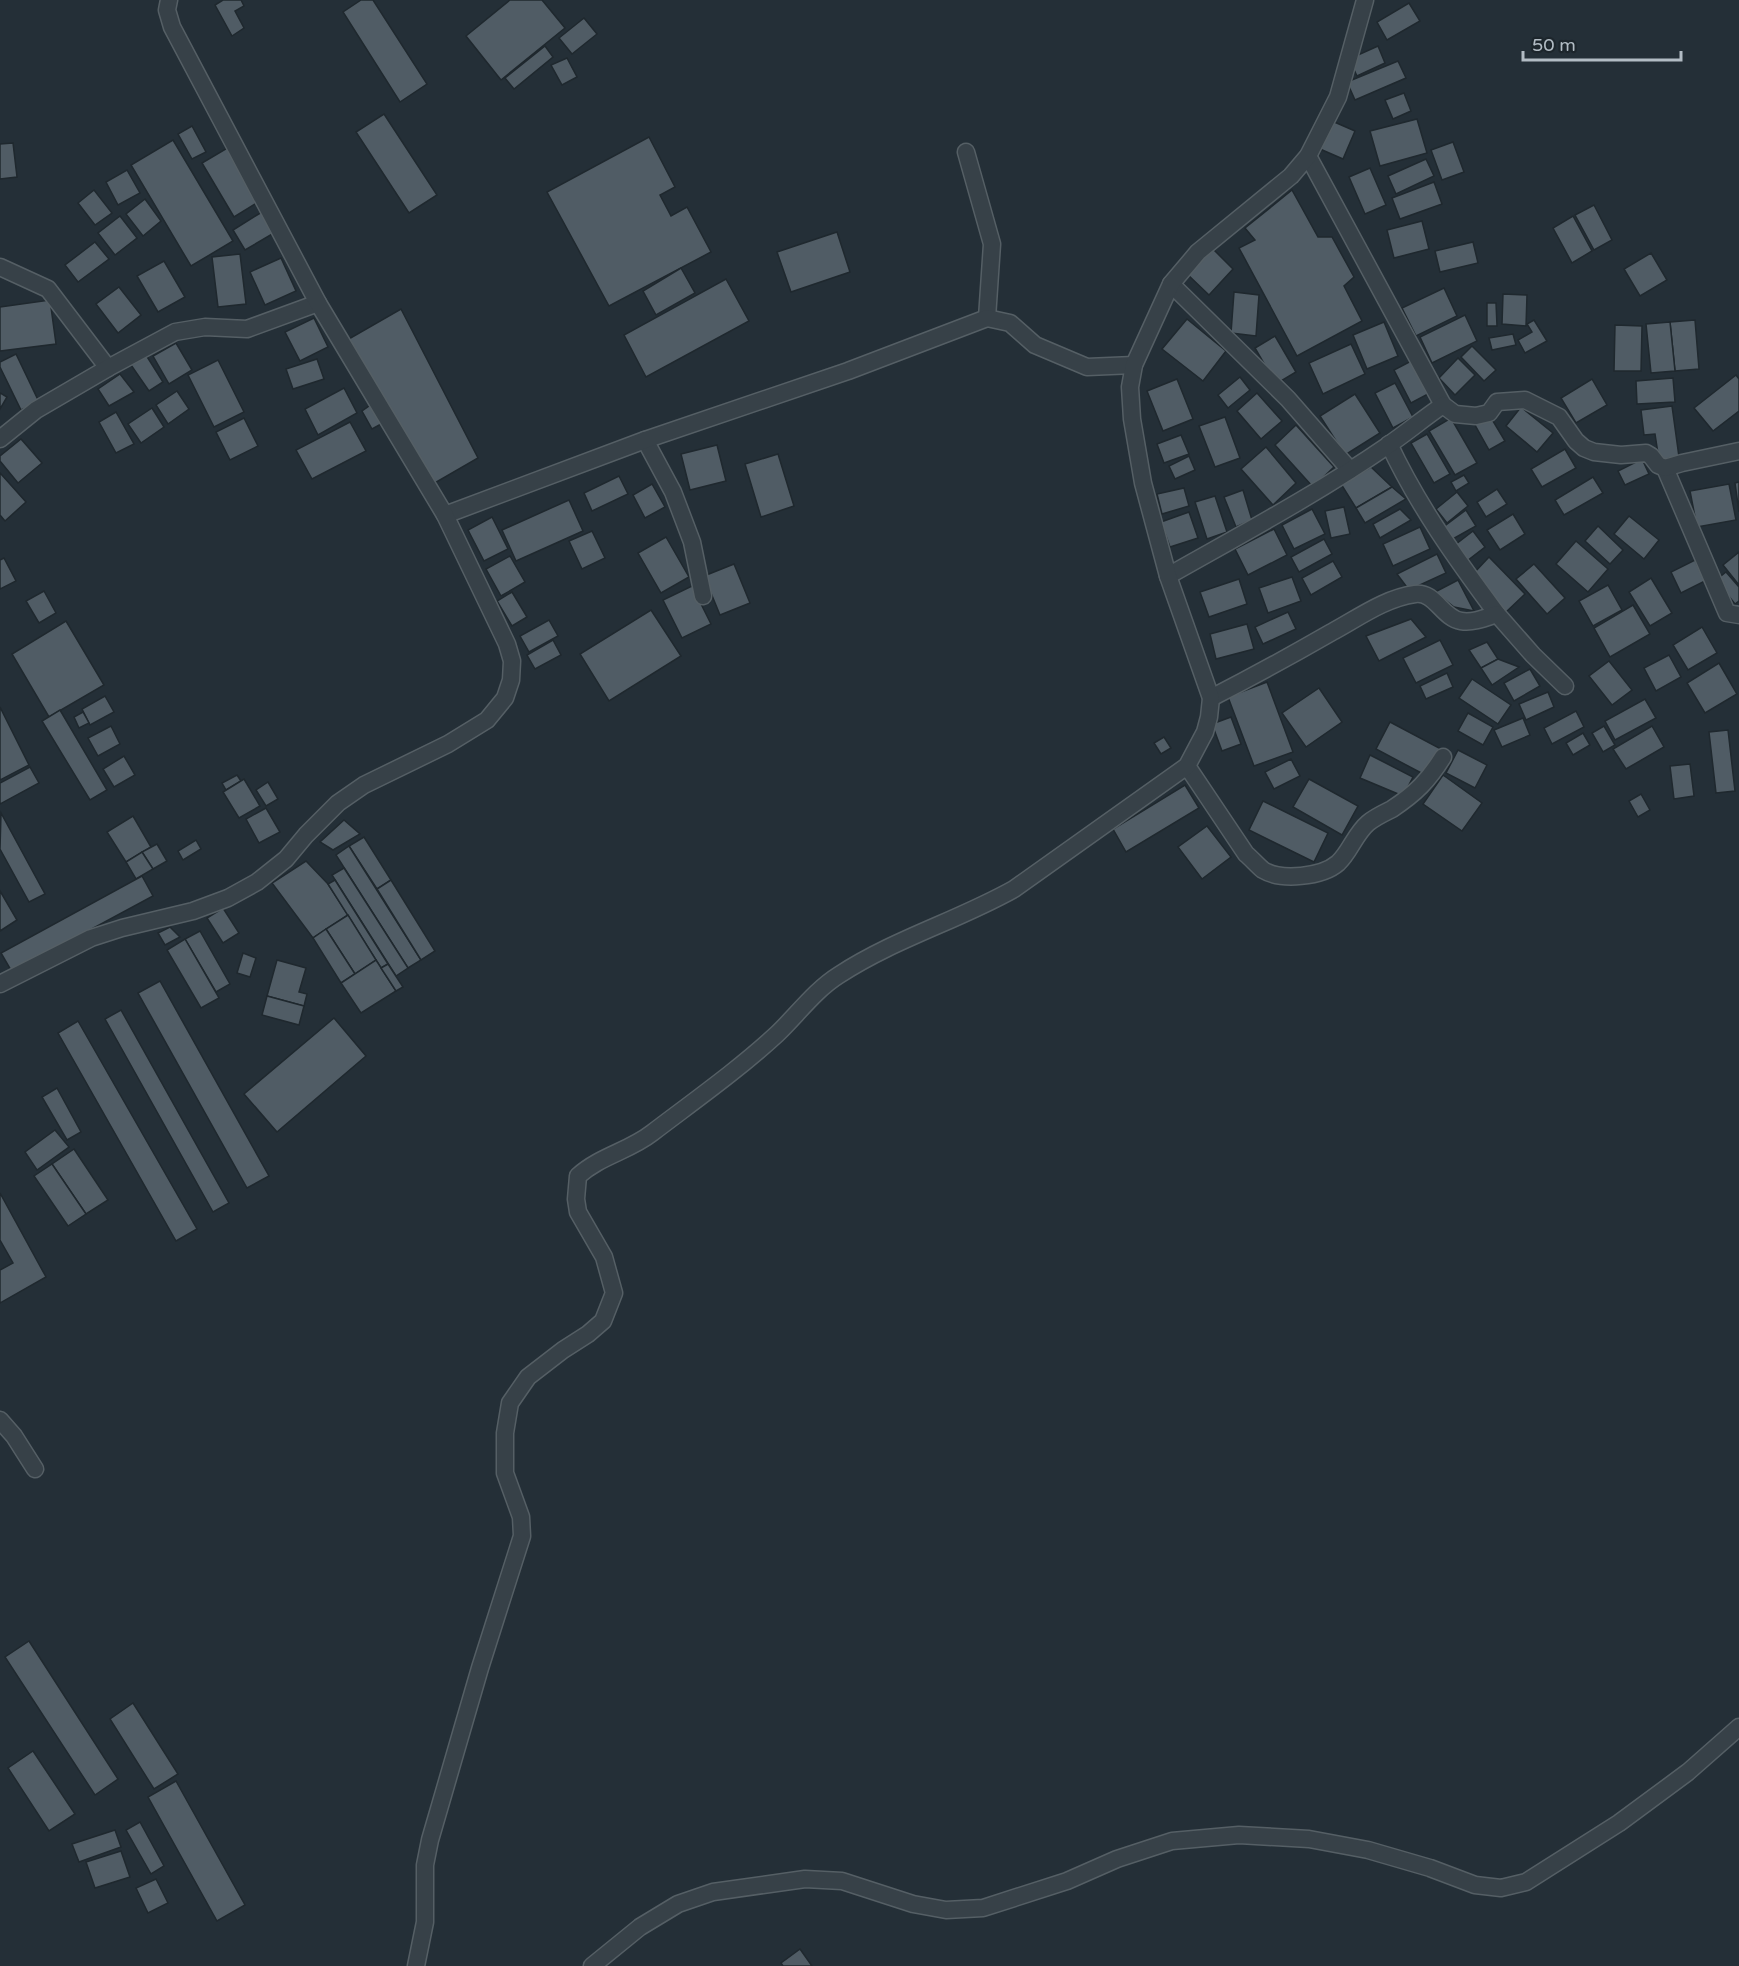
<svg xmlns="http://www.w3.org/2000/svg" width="1739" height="1966" viewBox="0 0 1739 1966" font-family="'Varela Round',sans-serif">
	<rect width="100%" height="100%" fill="#242f37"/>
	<g fill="#505c65" stroke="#1f282e" stroke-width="1.5">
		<path d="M223,0H241L244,6L235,11L244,28L232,36L215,5Z"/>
		<path d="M361,0H373L427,84L400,102L343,12Z"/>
		<path d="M510,0H542L565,28L501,80L466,36Z"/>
		<path d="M1409,3L1420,21L1387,40L1377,22Z"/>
		<path d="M584,18L597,34L572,54L559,38Z"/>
		<path d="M545,46L553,57L514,89L505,78Z"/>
		<path d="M1378,46L1385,63L1357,76L1349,59Z"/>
		<path d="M567,58L577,77L562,85L551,65Z"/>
		<path d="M1398,61L1406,78L1355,100L1347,82Z"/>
		<path d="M1404,93L1411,111L1393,119L1385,100Z"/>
		<path d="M384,114L437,195L409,213L356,132Z"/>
		<path d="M1417,119L1427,153L1380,166L1370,131Z"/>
		<path d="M1332,121L1355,131L1343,159L1320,149Z"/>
		<path d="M192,126L206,152L192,159L178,134Z"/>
		<path d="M649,137L675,187L660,195L671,216L687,207L711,252L609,306L547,192Z"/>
		<path d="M173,140L233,241L191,266L131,165Z"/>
		<path d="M1453,142L1464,172L1442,180L1431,150Z"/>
		<path d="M13,143L17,177L0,179V144Z"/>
		<path d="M229,147L260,201L234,217L202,163Z"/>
		<path d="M1426,159L1434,176L1396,194L1388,176Z"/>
		<path d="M1370,168L1386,205L1365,214L1349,177Z"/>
		<path d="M127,170L140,193L118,205L106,182Z"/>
		<path d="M1434,182L1442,204L1400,219L1392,198Z"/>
		<path d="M94,190L112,213L95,225L78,203Z"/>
		<path d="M1292,190L1318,237H1332L1354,277L1344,286L1362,321L1297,356L1239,248L1255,240L1245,228Z"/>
		<path d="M145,199L161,221L143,236L126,214Z"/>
		<path d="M1594,205L1612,240L1594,250L1575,215Z"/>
		<path d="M262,212L274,233L245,250L233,230Z"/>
		<path d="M120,216L137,238L115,255L98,233Z"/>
		<path d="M1573,216L1592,251L1572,263L1553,228Z"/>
		<path d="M1422,221L1429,249L1394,258L1387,230Z"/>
		<path d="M837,232L850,272L791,292L777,252Z"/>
		<path d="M95,242L109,259L78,282L65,265Z"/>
		<path d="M1473,242L1478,263L1440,272L1435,251Z"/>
		<path d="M1211,247L1233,269L1209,295L1186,273Z"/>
		<path d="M1651,253L1667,280L1640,296L1624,269Z"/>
		<path d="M240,254L246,304L218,307L212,257Z"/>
		<path d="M281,258L296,291L265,305L250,272Z"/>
		<path d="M164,261L185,297L158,312L137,276Z"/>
		<path d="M681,268L695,293L656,315L643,291Z"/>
		<path d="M726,279L749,321L646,377L624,335Z"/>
		<path d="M119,287L141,315L118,333L96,304Z"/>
		<path d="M1444,288L1457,316L1416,336L1402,308Z"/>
		<path d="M1234,292L1259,295L1256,336L1231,333Z"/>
		<path d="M1503,294L1527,295L1526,326L1502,324Z"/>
		<path d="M50,300L56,344L0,351V307Z"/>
		<path d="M1487,303H1496L1497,326H1487Z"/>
		<path d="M401,309L478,458L433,484L347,340Z"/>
		<path d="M1465,315L1477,341L1432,363L1420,337Z"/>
		<path d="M314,318L328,347L300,361L285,332Z"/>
		<path d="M1187,319L1226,351L1203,381L1162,349Z"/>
		<path d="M1534,320L1547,341L1525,353L1518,340L1532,332L1527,324Z"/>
		<path d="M1695,320L1699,369L1675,371L1670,322Z"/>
		<path d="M1384,322L1398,356L1367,369L1353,335Z"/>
		<path d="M1670,322L1675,371L1651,373L1646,324Z"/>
		<path d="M1615,325L1642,326L1641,371H1614Z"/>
		<path d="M1513,334L1516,345L1492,350L1489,338Z"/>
		<path d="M1275,336L1296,372L1276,384L1255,348Z"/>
		<path d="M176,343L192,370L169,384L153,356Z"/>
		<path d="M1351,344L1365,374L1323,394L1309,363Z"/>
		<path d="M1472,346L1496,370L1484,381L1461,357Z"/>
		<path d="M16,354L39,402L21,410L0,367V362Z"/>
		<path d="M146,355L163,382L149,391L131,365Z"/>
		<path d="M1458,358L1475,375L1455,395L1439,378Z"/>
		<path d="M317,359L324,379L293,389L286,369Z"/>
		<path d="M218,360L244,412L214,427L188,375Z"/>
		<path d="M1413,360L1430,393L1411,403L1394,370Z"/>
		<path d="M120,374L134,392L109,406L98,389Z"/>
		<path d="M1736,375L1739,379V411L1713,431L1694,408Z"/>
		<path d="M1240,377L1250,390L1228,408L1218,395Z"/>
		<path d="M1673,378L1675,402L1637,404L1636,381Z"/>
		<path d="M1177,379L1193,419L1163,431L1147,391Z"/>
		<path d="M1592,379L1607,405L1576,423L1561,398Z"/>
		<path d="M1395,383L1413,417L1393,428L1375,393Z"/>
		<path d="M344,388L357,413L318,435L305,409Z"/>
		<path d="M177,391L189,409L168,424L156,405Z"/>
		<path d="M0,393L7,397L0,409Z"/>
		<path d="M1257,393L1282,421L1261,439L1237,411Z"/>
		<path d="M1355,394L1380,433L1345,455L1320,416Z"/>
		<path d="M372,404L383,423L372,429L362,411Z"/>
		<path d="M1672,406L1679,457L1659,460L1655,434L1644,435L1641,410Z"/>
		<path d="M1521,407L1553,433L1537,452L1506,426Z"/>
		<path d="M152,408L164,427L141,443L128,424Z"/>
		<path d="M116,412L134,444L116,453L99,422Z"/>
		<path d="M1490,416L1505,441L1489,450L1475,425Z"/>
		<path d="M1225,417L1240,458L1215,467L1199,426Z"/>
		<path d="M244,418L258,446L230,460L216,432Z"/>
		<path d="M1451,418L1477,463L1455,475L1429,431Z"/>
		<path d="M350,422L366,451L312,479L296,450Z"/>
		<path d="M1296,425L1334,467L1313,487L1275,445Z"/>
		<path d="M1427,434L1450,474L1434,483L1411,443Z"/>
		<path d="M1181,435L1189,454L1164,463L1157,444Z"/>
		<path d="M21,439L42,463L18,483L0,461V456Z"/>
		<path d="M717,445L726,481L690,490L681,454Z"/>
		<path d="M1266,447L1296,483L1273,505L1241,469Z"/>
		<path d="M1565,449L1576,468L1542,487L1531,469Z"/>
		<path d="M778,454L794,506L761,517L745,464Z"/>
		<path d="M1189,456L1195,470L1175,479L1169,466Z"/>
		<path d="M1642,459L1649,474L1625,485L1618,471Z"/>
		<path d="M1371,467L1392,487L1356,508L1341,484Z"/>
		<path d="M0,473L26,502L5,521L0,515Z"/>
		<path d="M1464,475L1469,483L1456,491L1451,482Z"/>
		<path d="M619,476L628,494L592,511L584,493Z"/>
		<path d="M1593,477L1603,493L1564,515L1555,500Z"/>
		<path d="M1739,482V512L1735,483Z"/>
		<path d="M652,484L665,507L645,518L633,495Z"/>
		<path d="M1729,484L1736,520L1697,527L1690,491Z"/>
		<path d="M1392,487L1406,499L1365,523L1356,508Z"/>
		<path d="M1184,488L1189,506L1162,514L1157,494Z"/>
		<path d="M1497,489L1507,504L1486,517L1477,502Z"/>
		<path d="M1243,490L1252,520L1236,527L1224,497Z"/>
		<path d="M1457,492L1468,506L1447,523L1436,509Z"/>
		<path d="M1215,496L1227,532L1207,539L1195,502Z"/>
		<path d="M569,500L583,531L516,561L502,530Z"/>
		<path d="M1344,507L1350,534L1331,538L1325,511Z"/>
		<path d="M1312,509L1325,534L1294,549L1282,525Z"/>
		<path d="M1400,509L1411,520L1380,538L1373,524Z"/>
		<path d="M1466,510L1476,526L1451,540L1442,528Z"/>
		<path d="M1189,512L1198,538L1170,547L1161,522Z"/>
		<path d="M1513,514L1525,534L1500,550L1487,530Z"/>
		<path d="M1629,516L1659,540L1644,559L1614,534Z"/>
		<path d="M492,517L508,549L484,561L468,530Z"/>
		<path d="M1598,526L1623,550L1610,564L1585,541Z"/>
		<path d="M1420,527L1430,549L1393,566L1383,544Z"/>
		<path d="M1274,529L1287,555L1248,575L1235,549Z"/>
		<path d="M592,531L605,558L582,569L569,541Z"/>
		<path d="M1473,531L1485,547L1463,564L1451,548Z"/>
		<path d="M666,537L689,577L661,593L638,553Z"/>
		<path d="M1324,539L1332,554L1299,572L1291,557Z"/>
		<path d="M1576,541L1608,569L1588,592L1556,564Z"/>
		<path d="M1739,552V585L1723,565Z"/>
		<path d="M1437,554L1446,573L1409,590L1397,574Z"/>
		<path d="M510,556L525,582L501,596L486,569Z"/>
		<path d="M1489,557L1525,594L1505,613L1474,573Z"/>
		<path d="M4,558L16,581L0,589V560Z"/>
		<path d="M1695,560L1705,581L1681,593L1671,572Z"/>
		<path d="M1333,561L1342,577L1311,595L1302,578Z"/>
		<path d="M734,564L750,603L720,615L704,576Z"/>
		<path d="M1534,564L1565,598L1547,614L1516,579Z"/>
		<path d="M1726,572L1739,587V601L1735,604L1716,580Z"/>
		<path d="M1292,577L1301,601L1268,613L1259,588Z"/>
		<path d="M1651,578L1672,613L1650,626L1629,592Z"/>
		<path d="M1239,579L1247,604L1209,617L1200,592Z"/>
		<path d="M1458,580L1474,611L1454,607L1435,592Z"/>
		<path d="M1608,585L1622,610L1593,626L1579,601Z"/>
		<path d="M692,586L711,624L682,638L663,600Z"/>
		<path d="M44,591L56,613L39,623L26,601Z"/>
		<path d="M512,592L527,617L512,626L497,601Z"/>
		<path d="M1633,605L1650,634L1610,657L1594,628Z"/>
		<path d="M651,610L681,656L609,701L580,654Z"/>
		<path d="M1288,612L1296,629L1263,644L1255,627Z"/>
		<path d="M1411,619L1426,637L1379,661L1366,636Z"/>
		<path d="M549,620L558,636L529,652L520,636Z"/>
		<path d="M66,621L104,685L49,717L12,654Z"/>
		<path d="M1247,624L1254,649L1216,659L1210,634Z"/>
		<path d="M1702,627L1717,653L1688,670L1673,645Z"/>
		<path d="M553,640L561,655L535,669L527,655Z"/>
		<path d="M1440,640L1453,665L1416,683L1403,658Z"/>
		<path d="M1487,642L1498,659L1481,668L1469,650Z"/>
		<path d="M1669,655L1681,677L1656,691L1644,668Z"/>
		<path d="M1498,659L1519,667L1492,685L1481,668Z"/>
		<path d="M1609,661L1632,690L1612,705L1589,676Z"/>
		<path d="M1719,663L1737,694L1705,713L1687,683Z"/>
		<path d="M1530,669L1540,686L1514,701L1504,683Z"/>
		<path d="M1447,673L1453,687L1426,699L1420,686Z"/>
		<path d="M1472,679L1511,705L1498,724L1459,698Z"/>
		<path d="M1267,682L1293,752L1254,766L1228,697Z"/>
		<path d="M1319,688L1342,722L1306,747L1282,713Z"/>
		<path d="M1548,692L1554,707L1526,720L1519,704Z"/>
		<path d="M105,696L114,712L90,725L82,709Z"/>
		<path d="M1645,699L1656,718L1615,740L1605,721Z"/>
		<path d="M0,707L29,765L0,780Z"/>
		<path d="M60,710L107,790L90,800L42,721Z"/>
		<path d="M1576,711L1584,727L1552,744L1544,728Z"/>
		<path d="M83,712L89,723L79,728L74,717Z"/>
		<path d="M1468,713L1493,727L1483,745L1458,731Z"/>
		<path d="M1231,717L1241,744L1222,751L1212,724Z"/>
		<path d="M1523,718L1530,735L1502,747L1494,730Z"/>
		<path d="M1390,722L1441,749L1427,776L1376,749Z"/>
		<path d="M111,726L120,744L98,756L88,738Z"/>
		<path d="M1604,726L1615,745L1603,752L1592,733Z"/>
		<path d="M1652,726L1664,747L1626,769L1613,749Z"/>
		<path d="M1728,730L1735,791L1716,793L1709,732Z"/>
		<path d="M1583,733L1590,745L1573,755L1566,743Z"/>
		<path d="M1164,737L1171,748L1161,754L1154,743Z"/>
		<path d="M1458,750L1487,765L1475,788L1446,773Z"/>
		<path d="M1370,755L1413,777L1403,796L1360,778Z"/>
		<path d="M124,756L135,775L114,787L103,769Z"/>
		<path d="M1291,759L1300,776L1274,789L1265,772Z"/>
		<path d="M1690,764L1694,796L1674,799L1670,766Z"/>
		<path d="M30,767L39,783L0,804V783Z"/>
		<path d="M237,775L241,781L226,790L222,783Z"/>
		<path d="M1443,775L1482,803L1462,831L1423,804Z"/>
		<path d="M244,779L260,806L239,818L223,792Z"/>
		<path d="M1309,779L1358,806L1342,835L1293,807Z"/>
		<path d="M268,782L278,799L266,806L256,790Z"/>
		<path d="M1185,785L1199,808L1126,852L1113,829Z"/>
		<path d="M1641,794L1650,810L1638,817L1629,801Z"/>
		<path d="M1263,801L1328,833L1314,862L1249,830Z"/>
		<path d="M266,808L280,832L259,843L246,819Z"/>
		<path d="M1,813L45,894L29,902L0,849Z"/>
		<path d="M133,816L151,847L126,862L107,832Z"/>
		<path d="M344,820L360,834L333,850L320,842Z"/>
		<path d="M1207,826L1231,857L1202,879L1178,847Z"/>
		<path d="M364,837L391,880L377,889L349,846Z"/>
		<path d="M196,840L201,849L183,860L178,851Z"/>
		<path d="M157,844L167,861L153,869L142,852Z"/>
		<path d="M349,846L421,960L408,968L336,855Z"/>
		<path d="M142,852L153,869L136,879L126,862Z"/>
		<path d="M306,861L328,884L348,915L313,938L272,883Z"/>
		<path d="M344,868L408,968L396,976L332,875Z"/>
		<path d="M142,876L153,896L12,972L1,953Z"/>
		<path d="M335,880L388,964L381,968L328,884Z"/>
		<path d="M391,880L435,951L421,960L377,889Z"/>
		<path d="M0,891L17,920L0,931Z"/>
		<path d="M223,908L239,933L223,943L207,918Z"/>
		<path d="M348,915L376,960L355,974L326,929Z"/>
		<path d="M170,927L180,937L165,945L158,933Z"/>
		<path d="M326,929L355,974L341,983L313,938Z"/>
		<path d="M200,931L230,984L216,992L185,939Z"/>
		<path d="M185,939L219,998L201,1008L167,950Z"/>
		<path d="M243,953L256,958L250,977L237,973Z"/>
		<path d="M277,960L306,968L299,992L307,994L304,1006L267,996Z"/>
		<path d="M376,960L396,991L361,1013L341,983Z"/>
		<path d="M388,964L403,987L396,991L381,968Z"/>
		<path d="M160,981L269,1176L247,1188L138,993Z"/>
		<path d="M267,996L304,1006L299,1025L262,1015Z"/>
		<path d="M121,1010L229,1203L213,1212L105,1019Z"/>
		<path d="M334,1018L366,1056L277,1132L244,1094Z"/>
		<path d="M78,1021L197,1229L176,1241L58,1033Z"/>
		<path d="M57,1088L81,1132L67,1140L42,1097Z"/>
		<path d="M55,1130L69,1147L37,1170L25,1152Z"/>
		<path d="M74,1149L108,1200L86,1214L52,1164Z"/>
		<path d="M52,1164L86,1214L68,1226L34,1176Z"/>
		<path d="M0,1193L46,1277L0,1303V1270L13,1263L0,1240Z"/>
		<path d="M29,1641L118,1779L95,1795L5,1657Z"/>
		<path d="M133,1703L178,1774L154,1789L110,1719Z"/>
		<path d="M33,1751L75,1814L49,1831L8,1768Z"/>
		<path d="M176,1781L245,1905L217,1921L148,1797Z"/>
		<path d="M140,1822L164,1866L151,1874L126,1830Z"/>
		<path d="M115,1830L121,1847L79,1862L72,1844Z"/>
		<path d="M121,1851L130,1877L95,1888L86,1862Z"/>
		<path d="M156,1879L168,1903L148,1913L136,1888Z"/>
		<path d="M800,1949L812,1966H783L781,1963Z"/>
	</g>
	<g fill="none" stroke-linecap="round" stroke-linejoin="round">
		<defs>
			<g id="minor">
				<path d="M966,152L992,244L987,318"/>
				<path d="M1308,156L1443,405"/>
				<path d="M0,267L48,289L108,368"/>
				<path d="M1171,284L1288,399L1350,470"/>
				<path d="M0,439L36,410L108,368L175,332L205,327L247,329L318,303"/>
				<path d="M645,440L673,492L692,542L703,596"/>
				<path d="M1389,444C1418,506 1457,560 1497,614"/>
				<path d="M1665,468L1727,613L1739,615"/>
				<path d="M445,515L645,440L848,371L987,318L1010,323L1035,345L1087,367L1134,365"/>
				<path d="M1168,576C1242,534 1317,494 1387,446C1406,433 1424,418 1443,405L1455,414L1476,416L1489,413L1497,402L1525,400L1559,417L1576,441L1584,448L1594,452L1621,455L1646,453L1651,456L1658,465L1665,468L1682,463L1739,451"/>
				<path d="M1211,698C1252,677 1292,655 1332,632C1358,618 1385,598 1415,594C1435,591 1442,618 1461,621C1473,623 1485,618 1497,614L1533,655L1565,686"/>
				<path d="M1187,766L1246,854C1252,859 1257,865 1263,870C1281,881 1322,877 1338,863C1350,852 1355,834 1368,823C1375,817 1384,813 1392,809C1416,793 1428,781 1443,757"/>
				<path d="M0,984L91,938L122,928L193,911L228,898L257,882L286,859L306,835L338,803L364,785L448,744L487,720L505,698L511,680L512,661L507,644L445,515L318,303L172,27L167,10L169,0"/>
				<path d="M0,1420L14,1436L35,1469"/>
				<path d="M416,1966L425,1922V1865L430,1840L480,1668L522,1536L521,1517L505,1473V1433L510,1403L528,1377L563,1350L588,1334L603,1321L614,1293L604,1257L578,1212L576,1199L578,1176C600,1156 629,1151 652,1133C694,1101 738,1070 777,1034C797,1015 815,990 839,975C894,939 957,921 1014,889L1187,766L1205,732L1209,717L1211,698L1168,576L1143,483L1132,419L1130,387L1134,365L1171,284L1198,252L1291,176L1308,156L1338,97L1365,0"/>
				<path d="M592,1966L640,1927L678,1904L713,1892L805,1879L842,1881L913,1904L946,1910L983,1908L1067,1881L1117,1859L1172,1841L1239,1835L1309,1839L1368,1850L1430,1868L1475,1885L1501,1888L1526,1882L1619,1823L1688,1772L1739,1727"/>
			</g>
		</defs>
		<use href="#minor" stroke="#555f65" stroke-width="19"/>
		<use href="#minor" stroke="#374148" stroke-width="16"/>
	</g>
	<path d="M1523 51v9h158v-9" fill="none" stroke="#b2bcc4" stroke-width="3"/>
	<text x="1532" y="51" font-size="18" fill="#b2bcc4" stroke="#1d262c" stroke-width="4.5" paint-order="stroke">50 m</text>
</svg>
